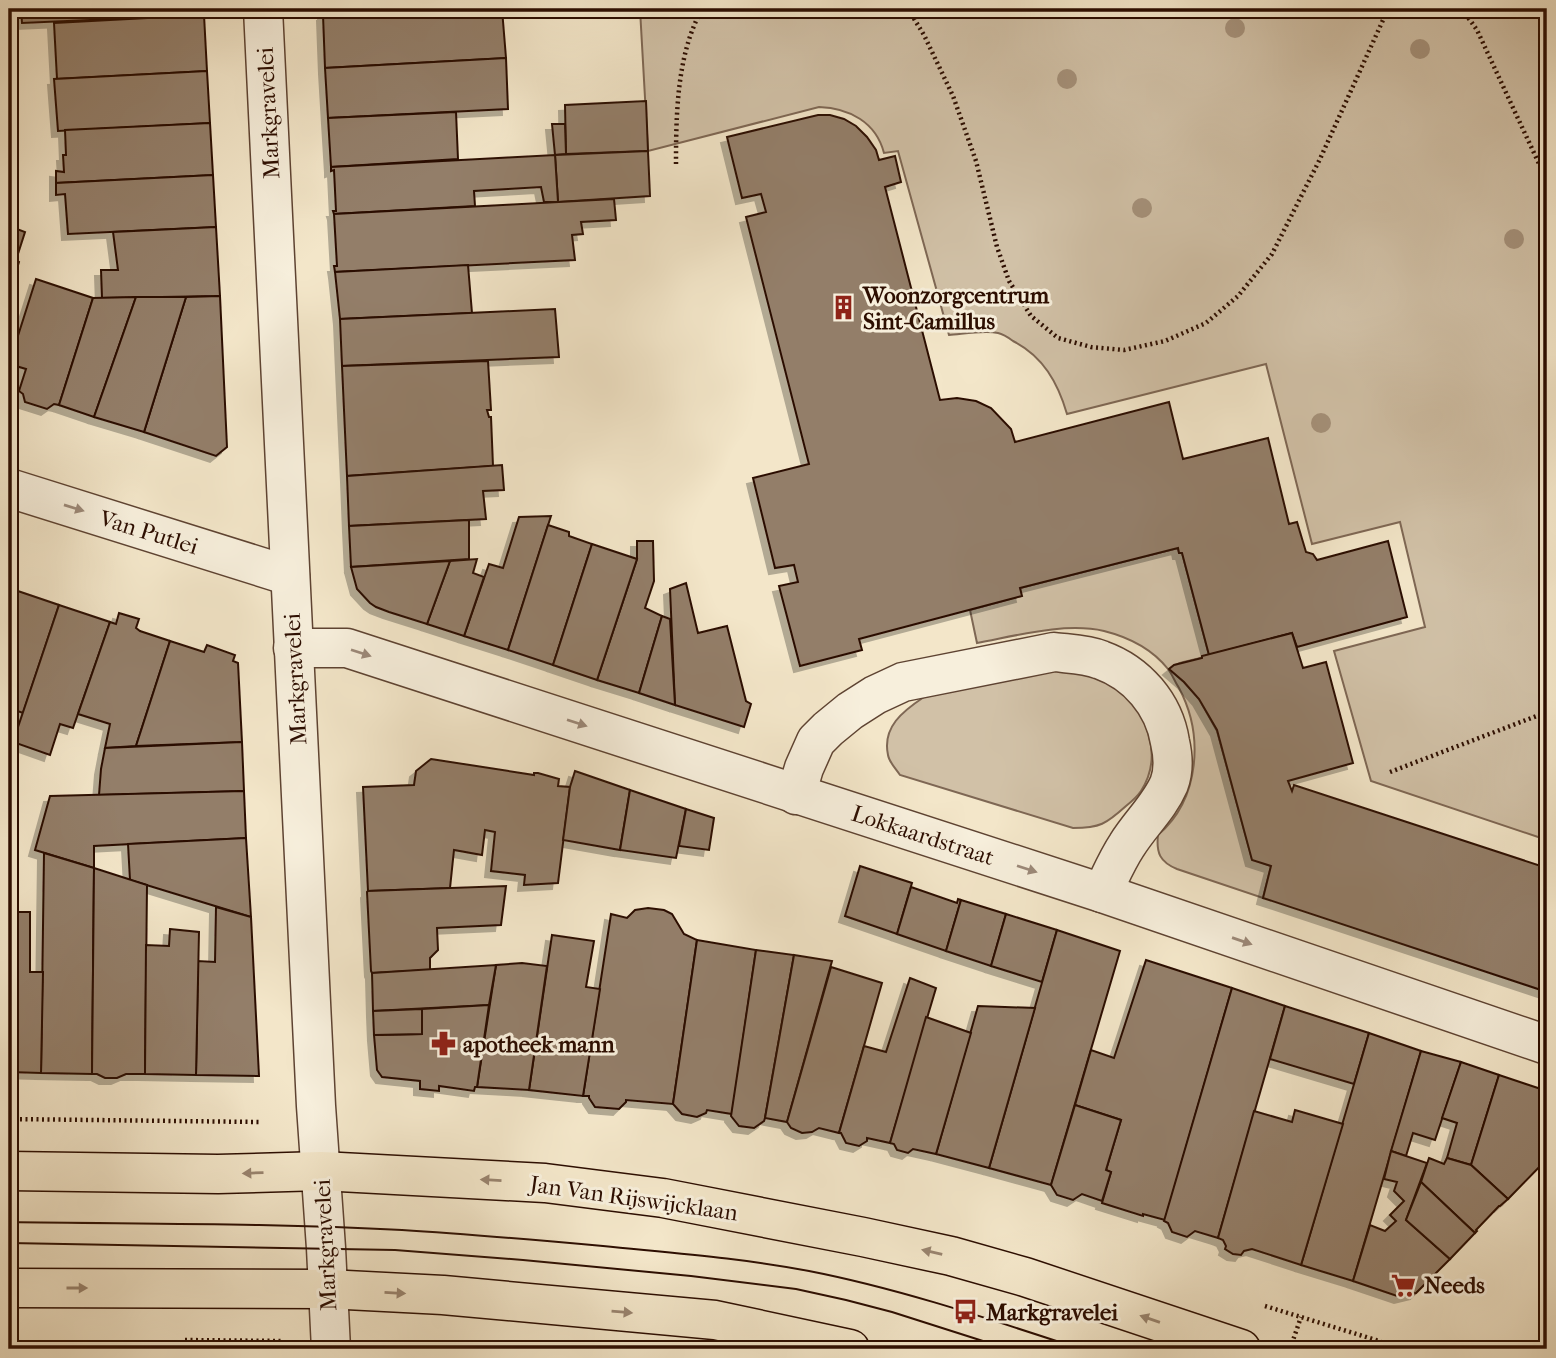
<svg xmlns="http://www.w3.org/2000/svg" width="1556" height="1358" viewBox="0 0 1556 1358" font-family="'IM FELL French Canon',serif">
	<defs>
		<filter id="shadow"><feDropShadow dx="-6" dy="6" stdDeviation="0" flood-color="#0004"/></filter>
	</defs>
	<rect width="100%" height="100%" fill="#f3e6c9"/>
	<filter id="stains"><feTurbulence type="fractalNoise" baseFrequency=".00286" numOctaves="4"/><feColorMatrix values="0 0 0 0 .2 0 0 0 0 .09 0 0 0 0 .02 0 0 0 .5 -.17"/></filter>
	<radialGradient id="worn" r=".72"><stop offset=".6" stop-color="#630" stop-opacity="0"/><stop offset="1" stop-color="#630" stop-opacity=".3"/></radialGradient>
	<g fill="#d1c1a7" stroke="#7e6754" stroke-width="2">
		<path d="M640,9H1547V840L1371,781L1334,651L1425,627L1400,522L1312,544L1266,364L1067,414C1058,383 1043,356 1013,341C1009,338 1003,334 998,333C984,330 963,334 949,335L898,151L884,153C876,122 849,108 819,107L648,151Z"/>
		<path d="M1178,548L1179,553H1182L1209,655C1196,661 1179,660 1169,669L1184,682L1199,699L1217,731L1252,859L1271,866L1263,898L1177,869C1160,862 1156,853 1158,835C1200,799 1204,735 1179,688C1175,682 1172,674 1168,669C1152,649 1128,637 1104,631C1065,622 1015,636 977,643L970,610L1021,596L1020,588Z"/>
		<path d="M1059,670C1066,670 1074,670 1081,671C1089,673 1109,681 1115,686C1147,711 1164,755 1141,791C1137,797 1131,802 1126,806C1106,824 1100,828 1073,828L900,775C896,769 889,762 888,755C882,727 903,711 924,697Z"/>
	</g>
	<g fill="#937e69" stroke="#2c0d00" stroke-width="2" filter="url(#shadow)">
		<path d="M21,9H204V15L22,23Z"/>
		<path d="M334,9H455L323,14H334Z"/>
		<path d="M455,9H502L506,58L325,68L323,15Z"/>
		<path d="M204,15L207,71L57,79L54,23Z"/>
		<path d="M506,58L508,109L328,118L325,68Z"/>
		<path d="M207,71L210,123L58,131L54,79Z"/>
		<path d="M646,101L648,151L566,154L565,105Z"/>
		<path d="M456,112L458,159L331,167L328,118Z"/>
		<path d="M818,115H830L844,119L856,126L867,137L876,150L879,160L895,156L901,182L885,187L940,400L957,398L976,401L991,408L1011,429L1015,442L1169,402L1183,459L1268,438L1289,524L1297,522L1306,552L1313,554L1317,560L1388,541L1407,617L1297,647L1292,633L1209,655L1182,553H1179L1178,548L1020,588L1022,596L859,639L862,650L800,666L779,586L798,582L794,565L775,568L753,478L809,464L746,217L766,212L761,194L742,198L727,137Z"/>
		<path d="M210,123L213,175L56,183V171L64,172L63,155H66L65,130Z"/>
		<path d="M552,124H565L566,154L555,155Z"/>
		<path d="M648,151L650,196L558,202L555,155Z"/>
		<path d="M555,155L558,202H544L541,187L474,191L475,206L334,214L333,211H336L334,170L331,171V167Z"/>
		<path d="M213,175L216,227L68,234L65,194L56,195V183Z"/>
		<path d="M614,199L616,220L581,222L583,234L572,235L575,260L335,272L334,266H337L334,214Z"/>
		<path d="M9,226L25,232L16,260L19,262L9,294Z"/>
		<path d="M216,227L220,296L102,298L101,270H118L113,232Z"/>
		<path d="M468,265L472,313L340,319L335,272Z"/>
		<path d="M36,279L93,298L59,405L54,404L47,409L25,402L23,394L19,391L26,369L9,364Z"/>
		<path d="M220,296L227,447L216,456L144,432L186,297Z"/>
		<path d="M136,297L94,417L59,405L93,298Z"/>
		<path d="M136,297H186L144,432L94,417Z"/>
		<path d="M555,309L559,357L342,366L340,319Z"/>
		<path d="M488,361L491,410H487L489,417H491L493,466L347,476L342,366Z"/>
		<path d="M502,465L504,490L483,491L486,519L349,526L347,476Z"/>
		<path d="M551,516L508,650L464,636L489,564L503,568L519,517Z"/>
		<path d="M469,520V559L351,567L349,526Z"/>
		<path d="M548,525L569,532V536L592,544L553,665L508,650Z"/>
		<path d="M637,541H653L654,581L645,608L662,616L639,693L597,680L637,559Z"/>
		<path d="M592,544L637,559L597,680L553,665Z"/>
		<path d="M477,559L473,573L484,577L464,636L427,624L450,561Z"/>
		<path d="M450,561L427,624L389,612L376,607L370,603L357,589L351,567Z"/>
		<path d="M686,583L698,633L727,626L746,701L751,704L744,727L675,705L670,589Z"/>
		<path d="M9,588L59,605L23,713L9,708Z"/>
		<path d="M59,605L110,622L73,728L60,724L50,755L13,742Z"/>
		<path d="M119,613L139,619L136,628L140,631L170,641L136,746L105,748L110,724L78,714L110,622L116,624Z"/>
		<path d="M662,616L670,619L675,705L639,693Z"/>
		<path d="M1292,633L1303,668L1326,662L1353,763L1288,781L1292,791L1294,785L1547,868V992L1263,898L1271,866L1252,860L1217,730L1199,699L1184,682L1169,669L1174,665L1202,658V656Z"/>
		<path d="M170,641L204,652L207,645L235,655L233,661L238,663L242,742L136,746Z"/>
		<path d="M242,742L244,791L99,795L101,769L105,748Z"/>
		<path d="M431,759L534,775V773H538L559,779L558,786L570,787L558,883L524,885L525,875L491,871L495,832L485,830L482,855L454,850L450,888L368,891L363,787L414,785L416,771Z"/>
		<path d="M575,771L630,790L620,850L563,840L570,787Z"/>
		<path d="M630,790L686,809L676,858L620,850Z"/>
		<path d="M244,791L246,838L94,846V868L35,850L50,796Z"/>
		<path d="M686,809L714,818L709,850L679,846Z"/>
		<path d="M246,838L251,917L130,880L128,844Z"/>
		<path d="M44,853L94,868L92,1074L41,1073Z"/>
		<path d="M860,866L912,883L897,934L845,916Z"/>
		<path d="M94,868L147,885L145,1074H126L117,1078H105L97,1074H92Z"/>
		<path d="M506,886L501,925L437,928L438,950L430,958V970L372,973L371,971L367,892L368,891Z"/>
		<path d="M911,887L957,903L958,899L961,900L946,951L897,934Z"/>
		<path d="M961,900L1006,914L991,966L946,951Z"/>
		<path d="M216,907L251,917L259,1076L196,1075L198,961L215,962Z"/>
		<path d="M648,908L664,910L672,914L684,934L697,940L673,1104L626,1100V1102L619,1109L595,1107L589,1098V1096H583L611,914L627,918L635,910Z"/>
		<path d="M9,912H30V972H43L41,1073L9,1072Z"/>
		<path d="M1006,914L1057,930L1042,982L991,966Z"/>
		<path d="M170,929L199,932L196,1075L145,1074L146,945L169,946Z"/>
		<path d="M1057,930L1120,951L1051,1185L989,1168Z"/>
		<path d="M552,935L594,941L586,987L600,989L583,1096L529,1090Z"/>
		<path d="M697,940L756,950L732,1114L707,1110L706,1113L697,1117L682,1114L673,1104Z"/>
		<path d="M756,950L794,955L765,1118L764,1121L754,1128L739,1126L731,1116Z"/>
		<path d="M794,955L832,961L787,1122L765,1118Z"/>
		<path d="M1146,960L1232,988L1165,1220L1143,1214V1216L1102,1203L1111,1172L1106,1170L1121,1120L1075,1105L1091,1050L1114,1058Z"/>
		<path d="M522,963L547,966L529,1090L477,1087L496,965Z"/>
		<path d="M496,965L489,1005L373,1011L372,973Z"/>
		<path d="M831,967L882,983L839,1133L819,1128L812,1132L802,1133L791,1128L787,1122Z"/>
		<path d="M910,978L936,988L890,1143L867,1138V1141L859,1146L846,1143L841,1133H839L864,1046L886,1052Z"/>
		<path d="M1232,988L1285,1006L1218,1238L1195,1231L1187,1237L1172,1232L1168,1223L1164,1221Z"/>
		<path d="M489,1005L477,1087H475L474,1091L439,1086V1091L420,1089V1081L382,1077L377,1070L374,1035L422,1034V1009Z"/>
		<path d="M978,1006L1035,1008L989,1168L936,1154Z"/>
		<path d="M1285,1006L1369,1033L1354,1084L1270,1059Z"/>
		<path d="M422,1009V1034L374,1035L373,1011Z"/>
		<path d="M926,1017L971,1033L936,1154L913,1149L908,1153L897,1150L894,1144L890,1143Z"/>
		<path d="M1369,1033L1421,1051L1353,1281L1301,1265Z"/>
		<path d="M1421,1051L1461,1062L1435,1140L1413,1133L1406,1156L1391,1151Z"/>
		<path d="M1461,1062L1499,1075L1471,1165L1447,1158L1457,1123L1442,1118Z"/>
		<path d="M1499,1075L1547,1091V1159L1508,1199L1471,1165Z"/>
		<path d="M1075,1105L1121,1120L1106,1170L1111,1172L1102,1201L1082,1194L1073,1200L1057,1195L1051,1185Z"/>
		<path d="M1295,1110L1343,1124L1301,1265L1252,1249L1244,1251L1241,1255L1233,1254L1225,1249L1226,1246L1223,1240L1218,1238L1254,1111L1292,1122Z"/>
		<path d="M1391,1151L1427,1163L1406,1220L1450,1259L1416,1293L1400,1297L1353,1281L1370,1225L1385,1231L1396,1221L1390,1215L1404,1201L1394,1191L1397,1182L1384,1179Z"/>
		<path d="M1429,1158L1444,1164L1447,1158L1471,1165L1508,1199L1500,1206H1499L1476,1230L1477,1231L1475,1233L1421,1182Z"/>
		<path d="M1421,1182L1475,1233L1450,1259L1406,1220Z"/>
	</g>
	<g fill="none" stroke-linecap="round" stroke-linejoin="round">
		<defs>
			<g id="minor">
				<path d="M263,9L316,1106L326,1248L331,1349"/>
				<path d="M9,488L290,576"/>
				<path d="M293,648H347L1102,893L1547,1045"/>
				<path d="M796,795L804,768L816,741L828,729L850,711L875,695L903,682L1054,652C1070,654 1086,654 1101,660C1137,673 1164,704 1170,742C1173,755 1174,771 1169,784C1159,807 1140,824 1127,845C1117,860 1110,877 1102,893"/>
			</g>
			<g id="major">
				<path d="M9,1171L218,1174L321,1171L545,1183L663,1198L863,1237L951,1256L1025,1277L1241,1349"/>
				<path d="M9,1288L327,1289L443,1295L715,1320L850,1349"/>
			</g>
		</defs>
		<use href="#minor" stroke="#5e4332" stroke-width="41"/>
		<use href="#major" stroke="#2c0d00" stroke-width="41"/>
		<g stroke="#2c0d00" stroke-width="4.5" stroke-dasharray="2 3.5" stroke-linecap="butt">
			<path d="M908,9L924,35L953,96L976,161L997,247L1009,281L1031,316L1058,338L1091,347L1124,350L1165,341L1206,323L1238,296L1272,254L1320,159L1388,9"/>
			<path d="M1462,9L1477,30L1547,181"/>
			<path d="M676,164C676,113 677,54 702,9"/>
			<path d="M1390,772L1547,712"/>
			<path d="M9,1119L260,1122"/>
			<path d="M1265,1306L1376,1340L1398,1349"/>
			<path d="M185,1340L284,1341"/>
			<path d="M377,1344L439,1346L472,1349"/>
			<path d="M1290,1349L1301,1317"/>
		</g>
		<use href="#minor" stroke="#f7efdc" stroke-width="38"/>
		<use href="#major" stroke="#f3e6c9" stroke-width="38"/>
		<g stroke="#2c0d00" stroke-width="2">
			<path d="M9,1222C140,1224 271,1223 402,1230C469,1234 536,1240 603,1246C672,1253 741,1258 809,1271C901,1289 992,1320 1081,1349"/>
			<path d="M9,1243L395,1250L523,1260L691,1276L796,1289L846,1300L892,1312L1008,1349"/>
		</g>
	</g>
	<g fill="#a5917a">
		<circle cx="1235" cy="28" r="10"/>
		<circle cx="1420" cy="49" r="10"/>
		<circle cx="1067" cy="79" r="10"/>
		<circle cx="1142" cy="208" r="10"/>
		<circle cx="1514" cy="239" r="10"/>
		<circle cx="1321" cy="423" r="10"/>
	</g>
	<defs><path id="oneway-solid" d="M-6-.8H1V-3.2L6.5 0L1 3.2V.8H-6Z" transform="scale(1.75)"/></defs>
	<g fill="#9c8979">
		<use href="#oneway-solid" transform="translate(74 508) rotate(17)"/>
		<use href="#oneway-solid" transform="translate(361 653) rotate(18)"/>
		<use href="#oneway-solid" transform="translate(577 723) rotate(18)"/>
		<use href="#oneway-solid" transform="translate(1027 869) rotate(18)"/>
		<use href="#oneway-solid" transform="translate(1242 941) rotate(19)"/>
	</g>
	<g fill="#99846f">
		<use href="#oneway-solid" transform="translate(253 1173) rotate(178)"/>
		<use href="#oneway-solid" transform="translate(491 1180) rotate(-177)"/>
		<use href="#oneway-solid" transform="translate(932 1252) rotate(-167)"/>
		<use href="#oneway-solid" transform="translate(77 1288)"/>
		<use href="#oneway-solid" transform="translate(395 1293) rotate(3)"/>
		<use href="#oneway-solid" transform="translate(622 1312) rotate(5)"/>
		<use href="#oneway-solid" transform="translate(1150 1319) rotate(-161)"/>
	</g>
	<defs>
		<symbol id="building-bare" viewBox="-9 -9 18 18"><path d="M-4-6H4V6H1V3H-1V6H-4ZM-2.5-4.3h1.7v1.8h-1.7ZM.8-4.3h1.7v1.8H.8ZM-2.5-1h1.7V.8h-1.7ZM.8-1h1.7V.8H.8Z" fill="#8f2418" stroke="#f7efdc" stroke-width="2.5" paint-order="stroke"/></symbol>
		<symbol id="pharmacy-bare" viewBox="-9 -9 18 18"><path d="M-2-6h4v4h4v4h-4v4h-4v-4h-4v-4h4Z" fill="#8f2418" stroke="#f7efdc" stroke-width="2.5" paint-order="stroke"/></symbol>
		<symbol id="supermarket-bare" viewBox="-9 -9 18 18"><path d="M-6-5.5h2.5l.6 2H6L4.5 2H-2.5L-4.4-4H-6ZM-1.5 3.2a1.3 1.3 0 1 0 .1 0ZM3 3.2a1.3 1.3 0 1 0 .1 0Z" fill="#8f2418" stroke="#f7efdc" stroke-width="2.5" paint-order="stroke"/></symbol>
		<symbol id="bus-bare" viewBox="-9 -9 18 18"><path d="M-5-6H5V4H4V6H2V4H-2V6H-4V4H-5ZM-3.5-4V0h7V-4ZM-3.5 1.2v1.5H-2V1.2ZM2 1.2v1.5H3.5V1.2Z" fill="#8f2418" stroke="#f7efdc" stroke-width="2.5" paint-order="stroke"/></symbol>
	</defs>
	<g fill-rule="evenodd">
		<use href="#building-bare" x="826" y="290" width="35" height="35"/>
		<use href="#pharmacy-bare" x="426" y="1026" width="35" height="35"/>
		<use href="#supermarket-bare" x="1386" y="1268" width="35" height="35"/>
		<use href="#bus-bare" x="948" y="1294" width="35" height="35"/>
	</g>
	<g text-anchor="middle" stroke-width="6" stroke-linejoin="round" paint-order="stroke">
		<g font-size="23" fill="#2c0d00" stroke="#f7efdc">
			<text transform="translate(268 113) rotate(-93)" y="8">Markgravelei</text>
			<text transform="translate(149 532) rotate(17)" y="8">Van Putlei</text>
			<text transform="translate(295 679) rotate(-93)" y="8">Markgravelei</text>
			<text transform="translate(923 835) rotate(18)" y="8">Lokkaardstraat</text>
			<text transform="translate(634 1198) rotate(8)" y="8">Jan Van Rijswijcklaan</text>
			<text transform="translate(325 1245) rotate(-93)" y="8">Markgravelei</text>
		</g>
		<g font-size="23" font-weight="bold" fill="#2c0d00" stroke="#f7efdc" text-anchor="start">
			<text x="863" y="303">Woonzorgcentrum<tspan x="863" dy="26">Sint-Camillus</tspan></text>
			<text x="463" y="1052">apotheek mann</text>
			<text x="1424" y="1293">Needs</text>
			<text x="986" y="1320">Markgravelei</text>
		</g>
	</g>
	<rect width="1556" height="1358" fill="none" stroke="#f3e6c9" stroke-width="35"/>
	<rect x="10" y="10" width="1535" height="1337" fill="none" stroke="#2c0d00" stroke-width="3.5"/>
	<rect x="18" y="18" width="1521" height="1323" fill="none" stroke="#2c0d00" stroke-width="2"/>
	<rect width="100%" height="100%" filter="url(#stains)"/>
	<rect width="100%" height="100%" fill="url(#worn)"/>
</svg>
